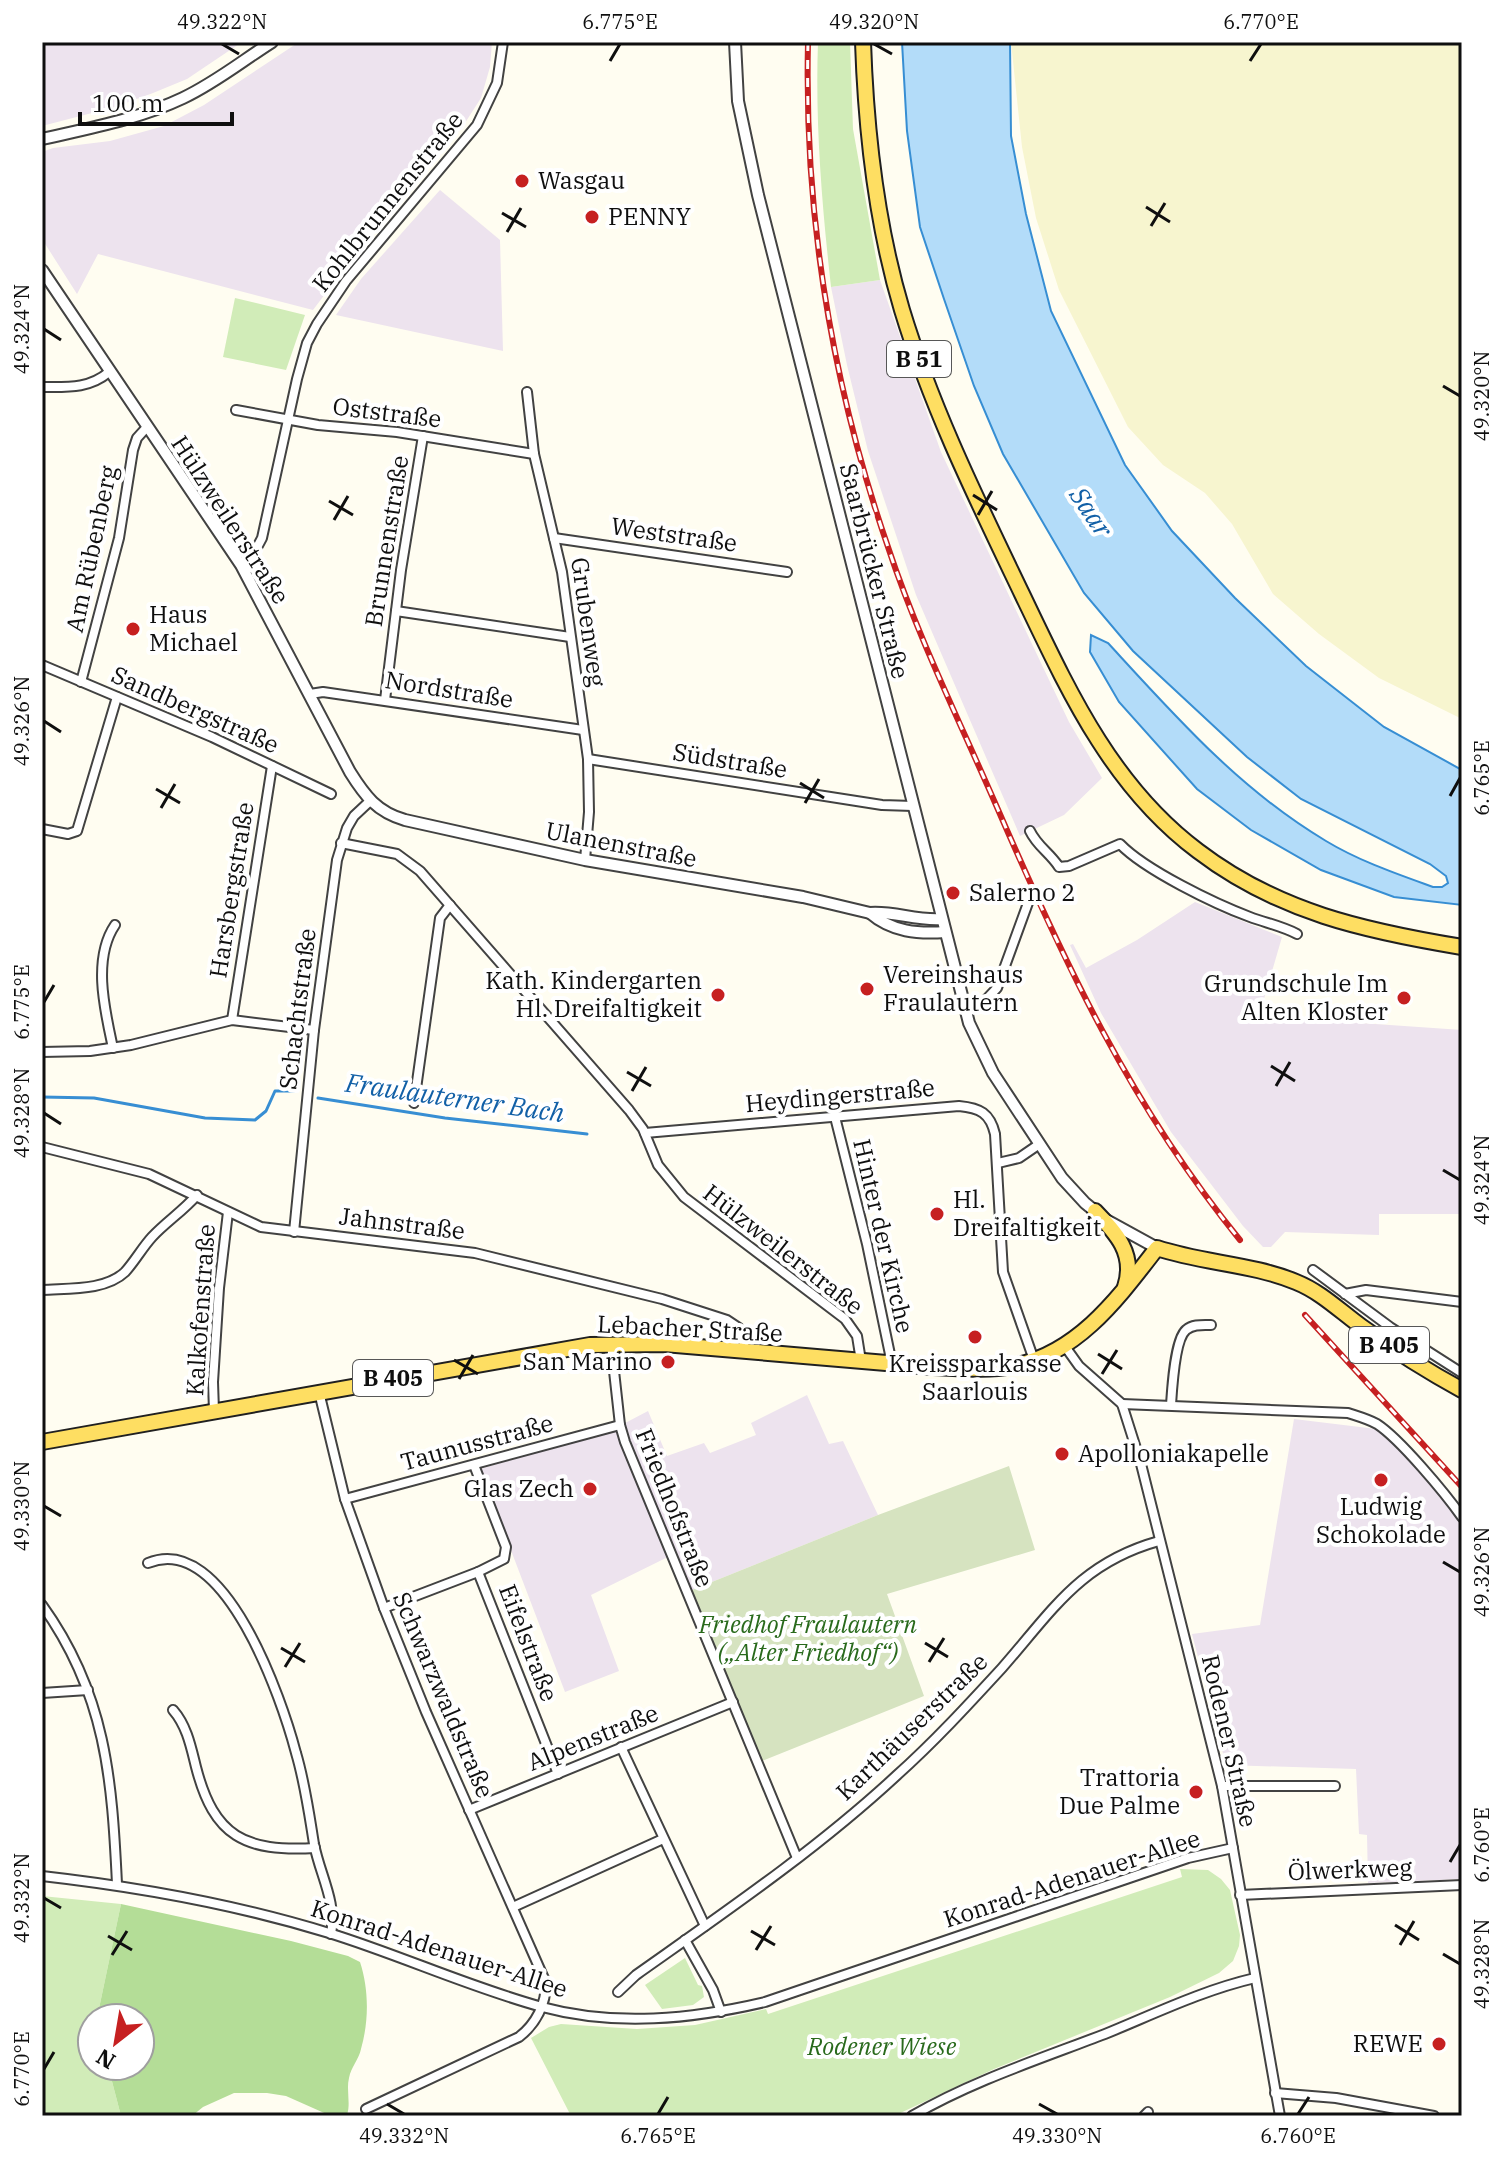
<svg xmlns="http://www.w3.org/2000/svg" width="1504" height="2158" viewBox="0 0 1504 2158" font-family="'IBM Plex Serif',serif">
	<rect width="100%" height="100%" fill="#fffdf1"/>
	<g fill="#ede3ee">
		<path d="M42,42H242L187,79L153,93L115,107L42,126Z"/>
		<path d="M299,42H492L490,67L481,98L463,126L353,257L313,310L98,254L77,294L42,239V152L53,148L110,141L164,126L204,105Z"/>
		<path d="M440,190L500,240L503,351L336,315L361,279Z"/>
		<path d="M880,280L941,452L1069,722L1102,778L1064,815L1020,836L916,595L868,451L847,365L831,287Z"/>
		<path d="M1195,902L1282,937L1259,1016L1462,1030V1214H1379V1235L1285,1232L1271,1247H1263L1243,1226L1171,1132L1101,1013L1070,945L1073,944L1086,968L1137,940Z"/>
		<path d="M807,1395L829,1444L843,1441L878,1515L692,1590L676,1553L591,1595L619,1671L565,1692L480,1469L610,1431L648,1411L667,1456L704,1443L710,1453L756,1435L751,1423Z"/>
		<path d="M1294,1419L1393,1431L1462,1507V1879L1368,1883L1367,1835L1359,1834L1356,1769L1226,1765L1192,1634L1260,1625Z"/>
	</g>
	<path fill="#f7f5cf" d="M1011,42H1462V719L1379,678L1319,634L1273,594L1232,524L1205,493L1163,465L1128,427L1059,290L1036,218L1022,147Z"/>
	<g fill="#d1ecb8">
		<path d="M818,42H850L853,129L880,280L831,287C822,205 815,124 818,42Z"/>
		<path d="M235,298L305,315L286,370L223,357Z"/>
		<path d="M1180,1869L1208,1870L1221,1879L1230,1890L1240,1935L1239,1946L1233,1961L1219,1973L1170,1997L994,2069L894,2116H571L531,2038L549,2027L561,2024L637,2029L695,2025L766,2009L768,2014L1182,1877Z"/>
		<path d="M42,1896L121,1904L97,2018H92V2066H108L121,2116H42Z"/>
		<path d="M685,1958L698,1985L702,1986L704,1997L693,2005L662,2009L645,1985Z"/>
	</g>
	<path fill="#b4dd97" d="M121,1904L291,1941L348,1956L360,1962C369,1989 369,2021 361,2049C359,2059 351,2067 349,2078C346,2090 351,2103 347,2115L331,2116L286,2096L267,2093H234L203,2107L192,2116H121L108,2066H140V2018H97Z"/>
	<path fill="#d6e3c0" d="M1009,1466L1035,1550L887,1594L924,1696L762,1761L692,1590L878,1515Z"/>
	<path fill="#b3dcf9" stroke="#378ed3" stroke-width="2" d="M902,42H1010L1011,136L1026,214L1051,311L1125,465L1172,531L1235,598L1306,666L1384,727L1462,770V905L1394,897L1321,870L1251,830L1197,789L1119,702L1090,652L1091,635L1108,643C1175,716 1240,790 1326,841C1359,861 1397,874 1433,887H1442L1448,883L1446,876L1430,864L1301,799L1247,757L1133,651L1084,593L1003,454L974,386L944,299L920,227L907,131Z"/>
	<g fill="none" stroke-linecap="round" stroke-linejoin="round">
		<g stroke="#378ed3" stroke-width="3">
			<path d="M42,1097L94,1098L205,1118L255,1120L266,1111L275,1091H296"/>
			<path d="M318,1098L445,1118L587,1134"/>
		</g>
		<defs>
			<g id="minor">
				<path d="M42,387C67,387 89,389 109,372"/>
				<path d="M527,392L534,454L562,572L588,759L589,812L585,860"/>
				<path d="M236,410L318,425L397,432L534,454"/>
				<path d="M554,538L787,572"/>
				<path d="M241,565L254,553L262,538L297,379L307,343L317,324L346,281L477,125L497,83L503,42"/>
				<path d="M396,611L570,637"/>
				<path d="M42,665L212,737L331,794"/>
				<path d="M81,682L119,538L133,450L137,438L147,427"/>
				<path d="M310,694L323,692L583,730"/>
				<path d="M385,700L401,570L423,436"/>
				<path d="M588,759L882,805L913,806"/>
				<path d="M42,829L68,834L77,831L117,697"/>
				<path d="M1030,831C1037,846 1050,853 1059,867L1069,866L1120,844C1145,870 1215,904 1250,917C1266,923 1282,926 1297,934"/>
				<path d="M341,843L397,854L420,871L629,1110L643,1129L658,1165L684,1197L845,1319L857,1336L861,1361"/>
				<path d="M966,1011L980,1006L997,988L1028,903"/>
				<path d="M232,1020L272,766"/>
				<path d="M113,1048C105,1011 92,959 115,925"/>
				<path d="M42,1052L90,1051L131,1045L232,1020L314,1030"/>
				<path d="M414,1103L440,918L450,905"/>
				<path d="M835,1117L867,1244L892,1364"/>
				<path d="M645,1133L959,1106C980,1108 990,1113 995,1134L1003,1272L1034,1360"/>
				<path d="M42,1147L149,1174L261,1227L475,1253L662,1299L727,1320L739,1328L746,1351"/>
				<path d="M998,1163L1019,1158L1038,1145"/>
				<path d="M294,1232L314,1030L337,860L347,828L354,816L370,801"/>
				<path d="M1313,1270L1390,1327L1462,1373"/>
				<path d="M42,1290C68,1288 105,1291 125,1272C135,1261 142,1248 152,1237C166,1222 183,1211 197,1195"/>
				<path d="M1345,1294L1366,1290L1462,1302"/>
				<path d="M611,1344L620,1425L625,1442L797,1858"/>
				<path d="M1064,1345L1079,1366L1122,1404L1141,1464L1222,1786L1280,2116"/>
				<path d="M319,1392L345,1499L384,1608L426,1712L546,1983C546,2004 536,2024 519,2037L366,2109"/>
				<path d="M1122,1404L1348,1413C1357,1416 1368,1419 1377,1424C1400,1439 1445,1493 1462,1517"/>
				<path d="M1171,1405C1172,1389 1175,1339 1186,1330C1193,1324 1202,1325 1211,1325"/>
				<path d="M214,1411L213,1382L219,1288L228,1212"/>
				<path d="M345,1499L620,1425"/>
				<path d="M148,1563C225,1531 282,1700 296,1753C305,1783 309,1813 314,1844C320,1875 337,1902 331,1934"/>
				<path d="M478,1572L558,1774"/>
				<path d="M42,1605C106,1694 112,1779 117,1884"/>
				<path d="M384,1608L478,1572L504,1559L506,1547L474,1465"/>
				<path d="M42,1693L88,1690"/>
				<path d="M173,1710C187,1726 191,1747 196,1767C214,1837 245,1852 315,1848"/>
				<path d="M621,1747L705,1926"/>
				<path d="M1222,1786H1335"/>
				<path d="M469,1810L733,1702"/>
				<path d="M42,1876C139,1887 235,1904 329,1933C400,1955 469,1987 542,2007C616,2027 692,2019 765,2002L1188,1858L1233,1848"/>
				<path d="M1240,1895L1462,1885"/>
				<path d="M513,1907L663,1839"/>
				<path d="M685,1940L713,1990L721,2012"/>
				<path d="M618,1992L636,1975C725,1912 816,1850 896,1776C934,1742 968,1705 1002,1668C1053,1610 1080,1563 1159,1541"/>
				<path d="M1275,2093L1336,2098L1434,2116"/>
				<path d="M912,2116C972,2081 1040,2059 1105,2034C1154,2014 1203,1990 1255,1978"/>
				<path d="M1144,2116L1148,2112"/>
			</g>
			<g id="tertiary">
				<path d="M735,42L738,101L758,195L969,1023L993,1073L1062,1178L1085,1203L1106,1220L1157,1248"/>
				<path d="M42,139C90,128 139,119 183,98C215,83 242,61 272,42"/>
				<path d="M42,270L241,565L350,772C365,796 377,812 405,820L585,860L803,897L870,913C894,911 916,921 942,919"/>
				<path d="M870,913C892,932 918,934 945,932"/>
			</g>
			<g id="primary">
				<path d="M863,42C866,133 876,223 902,310C932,409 978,502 1022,594C1068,690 1111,786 1198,851C1278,912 1365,931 1462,947"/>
				<path d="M1095,1211C1116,1233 1136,1254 1125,1287"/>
				<path d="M42,1442L590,1345L664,1344L933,1367C959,1368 987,1371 1013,1366C1078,1354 1119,1297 1157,1248C1202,1263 1253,1264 1296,1282C1321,1292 1340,1311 1362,1327C1394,1350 1427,1371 1462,1390"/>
			</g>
		</defs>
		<use href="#minor" stroke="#424242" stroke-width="12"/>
		<use href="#tertiary" stroke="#424242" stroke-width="14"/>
		<use href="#primary" stroke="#202020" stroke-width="18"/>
		<use href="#minor" stroke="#fff" stroke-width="8"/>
		<use href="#tertiary" stroke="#fff" stroke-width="10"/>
		<use href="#primary" stroke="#fede62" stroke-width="14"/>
		<defs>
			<g id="rail">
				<path d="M808,42C804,214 832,385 888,547C917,635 959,720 996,805C1064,962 1131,1106 1240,1240"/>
				<path d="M1305,1315L1462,1487"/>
			</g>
		</defs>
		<use href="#rail" stroke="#c62021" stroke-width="6"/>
		<use href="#rail" stroke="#fff" stroke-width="3" stroke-dasharray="9" stroke-linecap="butt"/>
	</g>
	<path fill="none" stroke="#0f0f0f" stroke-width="3" d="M222,44L239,54M874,44L892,54M610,61L620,44M1250,61L1261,44M1146,207L1170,222M502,213L526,227M1151,226L1165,203M507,232L521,208M44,329L61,340M1443,386L1460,396M973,495L997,510M329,501L353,515M978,515L992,491M334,520L348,496M44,721L61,732M800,783L824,798M156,789L180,803M1450,796L1460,778M805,803L819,779M161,808L175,784M44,1002L54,985M1271,1066L1295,1081M627,1072L651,1086M1276,1086L1290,1062M632,1091L646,1067M44,1113L61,1124M1443,1170L1460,1180M1098,1354L1122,1369M454,1360L478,1374M1102,1374L1117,1350M459,1379L473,1355M44,1506L61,1516M1443,1562L1460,1572M925,1643L948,1657M281,1648L305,1662M929,1662L944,1638M285,1667L300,1643M1450,1862L1460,1845M44,1898L61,1908M1395,1925L1419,1940M751,1931L775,1945M108,1936L132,1950M1400,1945L1414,1921M756,1950L771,1926M1443,1954L1460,1964M112,1955L127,1931M44,2069L54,2052M387,2104L404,2114M1039,2104L1057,2114M658,2114L668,2097M1298,2114L1309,2097"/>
	<g fill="#c62021" stroke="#fff" stroke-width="3">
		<circle cx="522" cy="181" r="8"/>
		<circle cx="592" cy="217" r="8"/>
		<circle cx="133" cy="629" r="8"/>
		<circle cx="953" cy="893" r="8"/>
		<circle cx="867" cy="989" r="8"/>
		<circle cx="718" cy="995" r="8"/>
		<circle cx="1404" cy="998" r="8"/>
		<circle cx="937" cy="1214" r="8"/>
		<circle cx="975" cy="1337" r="8"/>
		<circle cx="668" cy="1362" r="8"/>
		<circle cx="1062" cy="1454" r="8"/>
		<circle cx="1381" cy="1480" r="8"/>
		<circle cx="590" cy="1489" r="8"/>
		<circle cx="1196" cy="1792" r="8"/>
		<circle cx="1439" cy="2044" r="8"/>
	</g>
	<g text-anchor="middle" stroke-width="8" stroke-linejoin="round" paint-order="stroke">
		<g fill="#fff" stroke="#575757" stroke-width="2">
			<rect x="887" y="341" width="64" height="36" rx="6"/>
			<rect x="1349" y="1327" width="80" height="36" rx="6"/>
			<rect x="353" y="1360" width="80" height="36" rx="6"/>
		</g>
		<g font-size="22" font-weight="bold" fill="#0f0f0f">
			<text x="919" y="367">B 51</text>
			<text x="1389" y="1353">B 405</text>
			<text x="393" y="1386">B 405</text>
		</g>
		<g font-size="24" fill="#0f0f0f" stroke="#fff" text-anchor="start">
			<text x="538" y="189">Wasgau</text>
			<text x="608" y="225">PENNY</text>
			<text x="149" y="623">Haus<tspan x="149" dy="28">Michael</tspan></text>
			<text x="969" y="901">Salerno 2</text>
			<text x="883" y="983">Vereinshaus<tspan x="883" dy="28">Fraulautern</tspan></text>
			<text x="702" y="989" text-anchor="end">Kath. Kindergarten<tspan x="702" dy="28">Hl. Dreifaltigkeit</tspan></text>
			<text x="1388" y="992" text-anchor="end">Grundschule Im<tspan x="1388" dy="28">Alten Kloster</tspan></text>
			<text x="953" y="1208">Hl.<tspan x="953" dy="28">Dreifaltigkeit</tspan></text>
			<text x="652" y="1370" text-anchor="end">San Marino</text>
			<text x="975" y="1372" text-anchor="middle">Kreissparkasse<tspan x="975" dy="28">Saarlouis</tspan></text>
			<text x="1078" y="1462">Apolloniakapelle</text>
			<text x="574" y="1497" text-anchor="end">Glas Zech</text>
			<text x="1381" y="1515" text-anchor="middle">Ludwig<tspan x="1381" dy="28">Schokolade</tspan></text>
			<text x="1180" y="1786" text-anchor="end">Trattoria<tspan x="1180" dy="28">Due Palme</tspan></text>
			<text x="1423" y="2052" text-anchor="end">REWE</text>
		</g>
		<g font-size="24" fill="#0f0f0f" stroke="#fff">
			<text transform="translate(388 202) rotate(-51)" y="8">Kohlbrunnenstraße</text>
			<text transform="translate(387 413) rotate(7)" y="8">Oststraße</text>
			<text transform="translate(230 520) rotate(57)" y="8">Hülzweilerstraße</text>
			<text transform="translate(674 535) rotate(8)" y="8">Weststraße</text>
			<text transform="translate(387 541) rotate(-81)" y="8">Brunnenstraße</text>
			<text transform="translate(92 549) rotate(-78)" y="8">Am Rübenberg</text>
			<text transform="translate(874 571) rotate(76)" y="8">Saarbrücker Straße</text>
			<text transform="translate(588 622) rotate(82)" y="8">Grubenweg</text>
			<text transform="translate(449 690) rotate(9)" y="8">Nordstraße</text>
			<text transform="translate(195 710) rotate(24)" y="8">Sandbergstraße</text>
			<text transform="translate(730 761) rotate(9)" y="8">Südstraße</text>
			<text transform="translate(621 845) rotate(11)" y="8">Ulanenstraße</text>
			<text transform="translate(232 890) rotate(-81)" y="8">Harsbergstraße</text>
			<text transform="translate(298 1009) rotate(-83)" y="8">Schachtstraße</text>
			<text transform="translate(840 1096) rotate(-5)" y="8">Heydingerstraße</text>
			<text transform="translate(402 1224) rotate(7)" y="8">Jahnstraße</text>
			<text transform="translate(883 1236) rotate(77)" y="8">Hinter der Kirche</text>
			<text transform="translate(783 1250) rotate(38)" y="8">Hülzweilerstraße</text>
			<text transform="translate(201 1310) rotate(-86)" y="8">Kalkofenstraße</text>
			<text transform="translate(690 1329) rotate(3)" y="8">Lebacher Straße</text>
			<text transform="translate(477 1443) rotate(-15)" y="8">Taunusstraße</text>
			<text transform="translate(674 1508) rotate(68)" y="8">Friedhofstraße</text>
			<text transform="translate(528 1643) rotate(69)" y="8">Eifelstraße</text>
			<text transform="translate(443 1695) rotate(67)" y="8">Schwarzwaldstraße</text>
			<text transform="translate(912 1727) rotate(-44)" y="8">Karthäuserstraße</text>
			<text transform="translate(593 1738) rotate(-22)" y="8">Alpenstraße</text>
			<text transform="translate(1229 1741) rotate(77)" y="8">Rodener Straße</text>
			<text transform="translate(1350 1870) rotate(-2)" y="8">Ölwerkweg</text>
			<text transform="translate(1072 1879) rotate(-18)" y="8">Konrad-Adenauer-Allee</text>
			<text transform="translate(439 1949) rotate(18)" y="8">Konrad-Adenauer-Allee</text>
		</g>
		<g font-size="24" font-style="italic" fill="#296a1c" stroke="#fff">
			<text x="808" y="1633">Friedhof Fraulautern<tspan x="808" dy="28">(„Alter Friedhof“)</tspan></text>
			<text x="882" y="2055">Rodener Wiese</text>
		</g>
		<g font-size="26" font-style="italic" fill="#1260a7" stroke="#fff">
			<text transform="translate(1091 512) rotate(56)" y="9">Saar</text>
			<text transform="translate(455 1098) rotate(8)" y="9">Fraulauterner Bach</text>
		</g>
	</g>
	<rect width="1504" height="2158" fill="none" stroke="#ffffff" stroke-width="88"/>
	<g transform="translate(116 2042) rotate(211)"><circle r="38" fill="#ffffff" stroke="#9f9f9f" stroke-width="2"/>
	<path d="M0-6L14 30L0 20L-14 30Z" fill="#c62021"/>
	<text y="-12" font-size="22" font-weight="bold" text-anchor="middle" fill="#0f0f0f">N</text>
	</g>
	<path d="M80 112v12h152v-12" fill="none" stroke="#0f0f0f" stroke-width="4"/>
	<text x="92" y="112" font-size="24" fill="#0f0f0f" stroke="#ffffff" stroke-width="6" paint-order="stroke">100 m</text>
	<rect x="44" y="44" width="1416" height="2070" fill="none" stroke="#0f0f0f" stroke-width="3"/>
	<g font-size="20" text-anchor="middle" fill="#0f0f0f">
		<text x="222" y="29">49.322°N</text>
		<text x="620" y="29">6.775°E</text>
		<text x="874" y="29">49.320°N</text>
		<text x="1261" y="29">6.770°E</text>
		<text transform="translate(22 329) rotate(-90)" y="7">49.324°N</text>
		<text transform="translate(1482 396) rotate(-90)" y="7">49.320°N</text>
		<text transform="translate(22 721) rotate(-90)" y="7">49.326°N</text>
		<text transform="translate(1482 778) rotate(-90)" y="7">6.765°E</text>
		<text transform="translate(22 1002) rotate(-90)" y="7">6.775°E</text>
		<text transform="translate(22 1113) rotate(-90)" y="7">49.328°N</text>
		<text transform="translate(1482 1180) rotate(-90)" y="7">49.324°N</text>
		<text transform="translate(22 1506) rotate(-90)" y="7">49.330°N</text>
		<text transform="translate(1482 1572) rotate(-90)" y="7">49.326°N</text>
		<text transform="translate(1482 1845) rotate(-90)" y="7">6.760°E</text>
		<text transform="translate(22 1898) rotate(-90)" y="7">49.332°N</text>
		<text transform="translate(1482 1964) rotate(-90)" y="7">49.328°N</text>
		<text transform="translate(22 2069) rotate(-90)" y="7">6.770°E</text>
		<text x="404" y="2143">49.332°N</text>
		<text x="658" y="2143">6.765°E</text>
		<text x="1057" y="2143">49.330°N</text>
		<text x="1298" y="2143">6.760°E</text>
	</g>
</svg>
